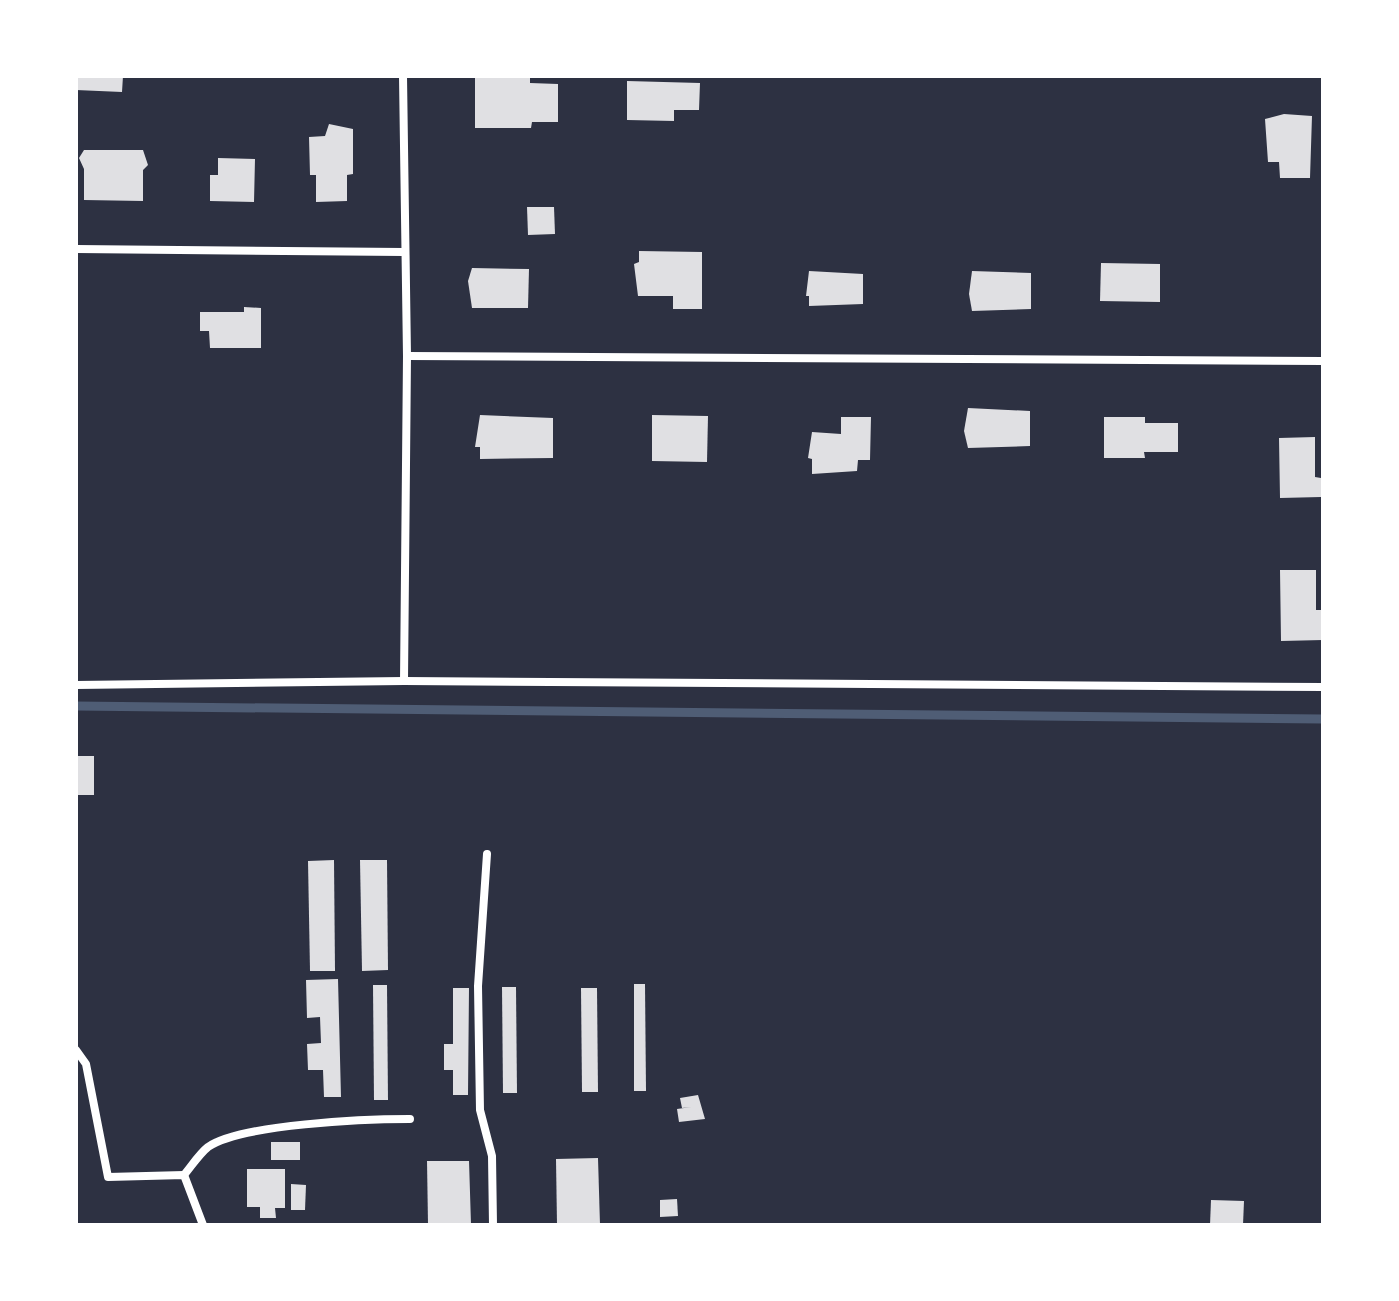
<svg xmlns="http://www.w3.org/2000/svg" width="1399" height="1301" viewBox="0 0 1399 1301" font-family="Signika,sans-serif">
	<rect width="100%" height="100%" fill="#2d3142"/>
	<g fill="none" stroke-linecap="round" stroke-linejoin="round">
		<path stroke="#4f5d75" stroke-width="9" d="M76,706L1323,719"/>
	</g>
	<g fill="#e0e0e3">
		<path d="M76,76H123L122,92L76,90Z"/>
		<path d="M475,76H530V83L558,84V122H532L531,128H475Z"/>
		<path d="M627,81L700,83L699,110H674V121L627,120Z"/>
		<path d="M1284,114L1312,116L1310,178H1280L1279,162H1268L1265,119Z"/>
		<path d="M329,124L353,129V174L347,175V201L316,202V175H310L309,137L325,136Z"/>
		<path d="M84,150H143L148,165L143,170V201L84,200V169L79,158Z"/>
		<path d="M218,158L255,159L254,202L210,201V175H218Z"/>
		<path d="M527,207H554L555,234L528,235Z"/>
		<path d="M639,251L702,252V309H673V296H638L634,264L639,262Z"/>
		<path d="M1101,263L1160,264V302L1100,301Z"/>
		<path d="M472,268L529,269L528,308H472L468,281Z"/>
		<path d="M809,271L863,274V304L809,306V296H806Z"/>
		<path d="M972,271L1031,273V309L972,311L969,294Z"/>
		<path d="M244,307L261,308V348H210L209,331H200V312H244Z"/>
		<path d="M968,408L1030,411V446L968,448L964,431Z"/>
		<path d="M480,415L553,418V458L480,459V447H475Z"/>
		<path d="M652,415L708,416L707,462L652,461Z"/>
		<path d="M841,417H871L870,460H858L857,471L812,474V459L808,458L812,432L841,434Z"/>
		<path d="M1104,417H1145V423H1178V452H1144L1145,458H1104Z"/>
		<path d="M1315,437V477L1321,478V497L1280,498L1279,438Z"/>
		<path d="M1280,570H1316V610H1323V640L1281,641Z"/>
		<rect x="76" y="756" width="18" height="39"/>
		<path d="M334,860L335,971H310L308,861Z"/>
		<path d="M360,860H387L388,970L362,971Z"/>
		<path d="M338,979L341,1097H324L323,1070H308L307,1044L321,1043L320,1017L307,1018L306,980Z"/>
		<path d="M634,984H645L646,1091H634Z"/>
		<path d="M373,985H387L388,1100H374Z"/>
		<path d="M502,987H516L517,1093H503Z"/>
		<path d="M453,988H469L468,1095H453V1070H444V1044H453Z"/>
		<path d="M581,988H597L598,1092H582Z"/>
		<path d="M698,1095L705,1119L679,1122L677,1109L691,1107L682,1108L680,1098Z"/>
		<rect x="271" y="1142" width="29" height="18"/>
		<path d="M598,1158L600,1225H557L556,1159Z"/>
		<path d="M427,1161H469L471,1225H428Z"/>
		<path d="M247,1169H285V1208H275L276,1218H260V1207H247Z"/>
		<path d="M291,1184L306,1185L305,1210H291Z"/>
		<path d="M677,1199L678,1216L660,1217V1200Z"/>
		<path d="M1211,1200L1244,1201L1243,1225H1210Z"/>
	</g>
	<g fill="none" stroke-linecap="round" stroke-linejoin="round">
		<g stroke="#fff" stroke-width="8">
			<path d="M403,76L407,356L404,681"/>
			<path d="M76,249L404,252"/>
			<path d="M407,356L1323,361"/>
			<path d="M76,685L404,681L1323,687"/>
			<path d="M487,854L478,986L480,1110L492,1156L493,1225"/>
			<path d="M76,1050L86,1064L108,1177L184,1175L203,1225"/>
			<path d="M184,1175C191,1167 199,1154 208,1147C241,1124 367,1119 410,1119"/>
		</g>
	</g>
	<rect width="1399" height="1301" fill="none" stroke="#ffffff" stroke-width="156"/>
</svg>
